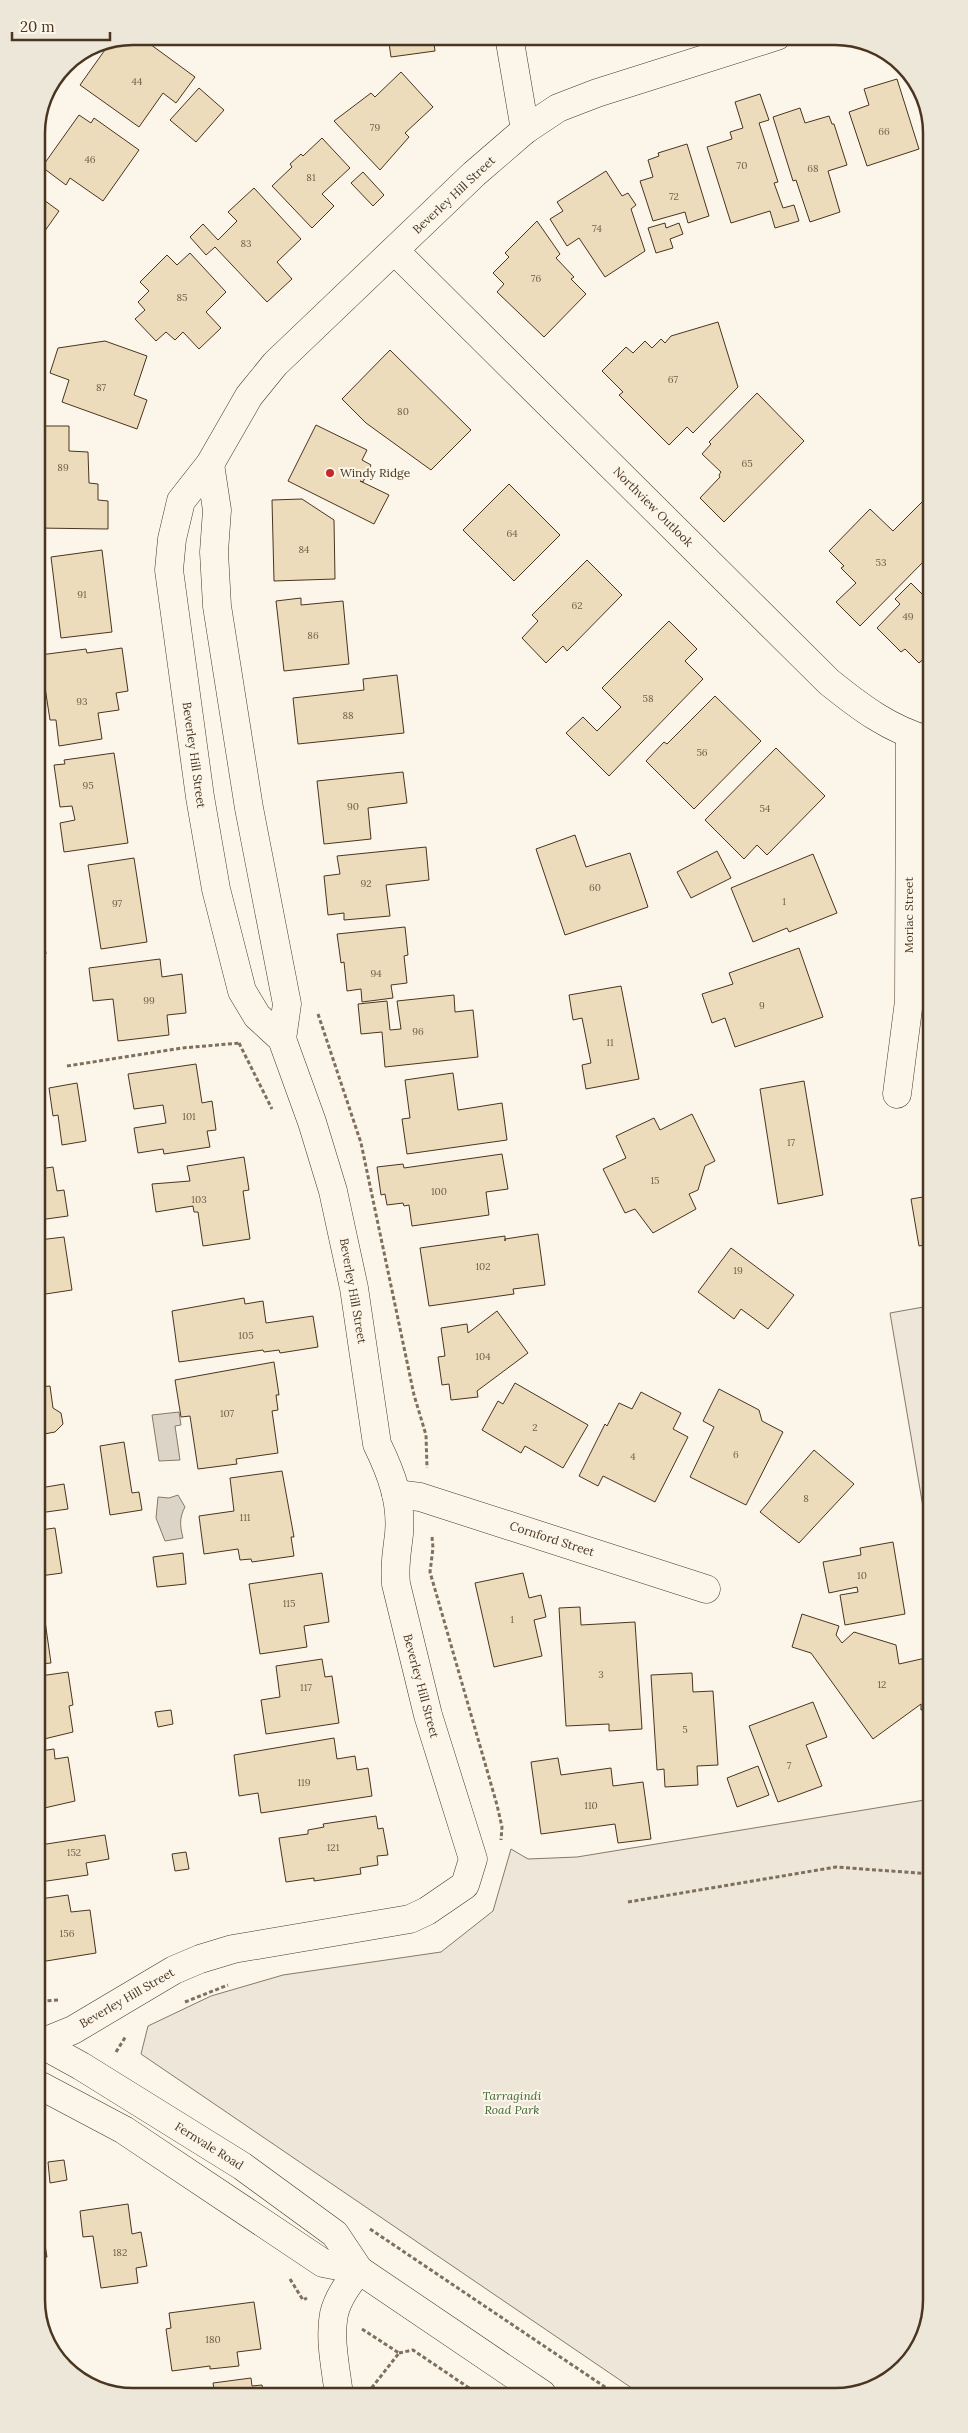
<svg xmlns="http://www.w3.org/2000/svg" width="968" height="2433" viewBox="0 0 968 2433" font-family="Lora,serif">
	<rect width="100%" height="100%" fill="#fbf6e9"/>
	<g fill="#ede6d9" stroke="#887966">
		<path d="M929,1306L930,1548L890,1313Z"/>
		<path d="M931,1799L932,2300L912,2359L866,2392L639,2393L141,2054L148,2026L211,1996L283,1975L441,1952L493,1911L511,1849L528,1859L577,1857Z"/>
	</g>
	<g fill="#dcd4c6" stroke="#887966">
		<path d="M179,1412L181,1425L175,1426L180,1460L159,1461L152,1415Z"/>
		<path d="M178,1495L185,1507C179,1518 180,1526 183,1538L165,1541L156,1518L158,1497L169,1498Z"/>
	</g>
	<g fill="#ecdcbc" stroke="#4a3520">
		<path d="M133,36H139L195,77L176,103L163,93L139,127L80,85L112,40Z"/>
		<path d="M388,36H433L435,51L391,57Z"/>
		<path d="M401,72L433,107L405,133L409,137L380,170L334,121L371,93L375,97Z"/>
		<path d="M897,79L919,149L867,166L849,112L869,105L864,89Z"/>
		<path d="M199,88L224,110L196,142L170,120Z"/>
		<path d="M760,94L769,120L759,123L778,182L774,183L783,208L794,205L799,221L775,228L770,211L731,223L707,147L732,139L730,132L743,128L735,102Z"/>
		<path d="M800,108L805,123L829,116L832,124H834L847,165L828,171L840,212L810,222L796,180L793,181L773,117Z"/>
		<path d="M79,115L91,123L94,118L139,150L103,201L70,178L66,185L42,167Z"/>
		<path d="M322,138L350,168L322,194L334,206L312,228L272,186L292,167L290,164L301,154L303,156Z"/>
		<path d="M687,144L709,216L688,223L685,212L653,221L640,181L653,177L648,160L659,156L658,153Z"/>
		<path d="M606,171L622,196L628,193L636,205L631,209L645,251L605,277L579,238L567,246L550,219L563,211L557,202Z"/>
		<path d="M363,172L384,195L373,206L351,183Z"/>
		<path d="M254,188L301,239L277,262L292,279L267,302L215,247L206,255L190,237L203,224L218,240L237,221L228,212Z"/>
		<path d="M37,195L59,211L37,242Z"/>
		<path d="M537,221L560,254L556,258L574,277L571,279L586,294L544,337L497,292L504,284L493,273L509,257L505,253Z"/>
		<path d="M665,223L666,228L679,223L683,234L670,239L673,248L656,253L648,228Z"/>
		<path d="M190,253L226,292L206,312L221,328L199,349L183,332L175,340L166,332L156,341L135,319L145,310L138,302L149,291L140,282L167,255L177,265Z"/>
		<path d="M718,322L738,387L693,433L687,427L669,445L619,395L623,392L602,371L626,347L633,353L645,341L652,348L661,339L665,343L671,336Z"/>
		<path d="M105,341L147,356L134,395L147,400L137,429L62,402L69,380L50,373L58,348Z"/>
		<path d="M390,350L471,430L431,470L366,423L342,399Z"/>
		<path d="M757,393L804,441L724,522L700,498L720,477L719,475L721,472L702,454L711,444L709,442Z"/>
		<path d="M316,425L367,450L362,460L371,465L363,482L360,481L389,495L374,524L288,481Z"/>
		<path d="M40,426H69V451L88,452L89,483L98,484V500L108,501V529L37,528V449H40Z"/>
		<path d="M509,484L560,535L514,581L463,530Z"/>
		<path d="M302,499L334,520L335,579L274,581L272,500Z"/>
		<path d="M922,502L928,507V557L860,626L836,602L856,583L841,568L844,566L829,551L870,509L893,531Z"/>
		<path d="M37,543H40L44,572H37Z"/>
		<path d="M102,550L112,632L61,638L51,557Z"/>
		<path d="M587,560L622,595L567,651L563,646L546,663L522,638L538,621L532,615Z"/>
		<path d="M911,583L922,594L928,588V655L919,663L905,649L901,652L877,628L900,604L895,599Z"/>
		<path d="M301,598V605L343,601L349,664L284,671L276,601Z"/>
		<path d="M669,621L697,649L685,661L703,679L609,776L566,733L583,717L597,731L621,707L602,688Z"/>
		<path d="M122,648L128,691L116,693L119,710L98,713L102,739L59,746L56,720H50L40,655L86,649L87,653Z"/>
		<path d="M397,675L404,733L298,744L293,698L364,690L363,679Z"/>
		<path d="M715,696L761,741L694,809L646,761L664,742L667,744Z"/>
		<path d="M776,748L825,796L767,855L757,845L744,859L705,820Z"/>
		<path d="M114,753L128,843L64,852L60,823L75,820L72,806L60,807L54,765L65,764L64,760Z"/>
		<path d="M403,772L407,803L368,808L371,839L324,844L317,781Z"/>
		<path d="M575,835L586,867L630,853L648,907L565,935L536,849Z"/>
		<path d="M426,847L429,880L386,885L390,916L344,920V913L328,915L324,876L340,874L337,856Z"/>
		<path d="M717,851L731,878L691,898L677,872Z"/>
		<path d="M813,854L837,913L789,932L787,928L753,942L731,888Z"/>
		<path d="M134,858L147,942L101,949L88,865Z"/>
		<path d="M38,898L46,954H38Z"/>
		<path d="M405,927L408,955L404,956L407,983L391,985L393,998L362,1002L361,989L347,991L344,962L341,963L337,934Z"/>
		<path d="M799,948L823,1017L735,1047L725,1018L712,1023L702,994L733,984L729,973Z"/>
		<path d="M160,959L162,977L182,974L186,1013L167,1015L169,1035L118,1041L113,999L93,1001L89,968Z"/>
		<path d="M621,986L639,1079L586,1089L582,1065L591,1063L582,1018L573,1020L569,995Z"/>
		<path d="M454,995L455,1012L473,1010L478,1057L385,1067L382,1032L361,1034L358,1004L387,1001L390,1030L401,1029L397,1001Z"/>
		<path d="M196,1064L202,1103L212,1101L216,1130L207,1131L210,1147L164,1154L163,1149L138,1153L134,1128L166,1123L163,1105L134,1109L128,1074Z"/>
		<path d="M453,1073L458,1110L502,1103L507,1140L407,1154L402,1119L410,1118L405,1080Z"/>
		<path d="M804,1081L823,1195L778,1204L760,1089Z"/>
		<path d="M77,1083L86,1141L62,1145L58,1115L53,1116L49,1088Z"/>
		<path d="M692,1114L715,1161L705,1166L698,1190L689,1194L696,1209L653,1233L635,1209L625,1213L603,1169L626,1158L616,1136L654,1118L660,1130Z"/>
		<path d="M502,1154L508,1189L486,1192L489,1215L412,1226L409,1205L404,1206L403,1203L387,1205L385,1194L381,1195L377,1167L403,1164L404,1168Z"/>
		<path d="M244,1157L249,1190L243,1191L250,1239L203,1246L198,1212H194L193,1206L156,1212L152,1184L190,1181L187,1166Z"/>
		<path d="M53,1167L57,1191L64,1190L68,1216L39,1220V1169Z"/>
		<path d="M929,1196V1244L919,1246L911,1199Z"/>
		<path d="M538,1234L545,1285L513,1289L514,1294L429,1306L420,1248L505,1236V1241V1239Z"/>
		<path d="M64,1237L72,1290L39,1295V1240Z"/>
		<path d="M731,1248L794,1295L768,1329L741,1309L734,1319L698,1292Z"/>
		<path d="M244,1298L245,1304L263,1301L266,1323L313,1316L318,1347L280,1353L279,1350L264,1352L263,1350L179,1362L172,1311Z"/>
		<path d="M497,1311L528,1353L477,1391L478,1397L451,1400L449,1384L442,1385L438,1357L445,1356L441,1328L467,1324L468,1333Z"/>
		<path d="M274,1362L279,1395H276L278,1410L272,1411L278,1453L236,1459L237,1464L198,1469L190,1416L181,1417L175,1380Z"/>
		<path d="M515,1383L588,1425L563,1468L525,1446L521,1453L482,1430L498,1401L503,1404Z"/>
		<path d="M50,1386L53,1408L61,1413L63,1424L55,1432L44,1434L45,1439H39V1387Z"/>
		<path d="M719,1389L759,1410L762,1421L783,1432L746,1505L690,1477L714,1427L703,1421Z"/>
		<path d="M641,1392L681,1413L673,1429L688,1437L655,1502L603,1476L598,1486L579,1476L605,1424L607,1426L619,1403L632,1409Z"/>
		<path d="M124,1442L132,1493L139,1492L142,1510L110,1515L100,1446Z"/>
		<path d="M814,1450L854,1484L799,1543L760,1512Z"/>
		<path d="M282,1471L294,1537H291L294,1556L252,1562L251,1559L240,1560L238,1549L204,1554L199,1516L234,1511L230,1478Z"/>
		<path d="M39,1483L40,1488L64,1484L68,1509L39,1513Z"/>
		<path d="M55,1528L62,1573L40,1576V1530Z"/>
		<path d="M893,1542L905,1614L845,1625L840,1595L858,1592L857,1587L829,1593L823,1562L861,1555L860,1548Z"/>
		<path d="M183,1553L186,1584L157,1587L153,1557Z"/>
		<path d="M322,1573L329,1622L304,1626L307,1647L260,1654L249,1584Z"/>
		<path d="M523,1573L529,1598L541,1595L546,1617L534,1620L542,1656L494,1667L475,1583Z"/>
		<path d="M40,1607H43L51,1663L40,1664Z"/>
		<path d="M580,1607L581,1625L635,1622L642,1729L609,1731V1724L566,1726L559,1608Z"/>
		<path d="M802,1614L839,1626L836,1635L842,1643L854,1632L896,1645L899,1664L930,1657V1708L921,1710V1704L873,1739L811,1653L792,1647Z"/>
		<path d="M322,1659L325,1677L332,1676L339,1723L266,1734L261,1700L280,1697L276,1666Z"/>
		<path d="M68,1672L73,1705L69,1706L73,1732L40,1740V1676Z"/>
		<path d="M692,1673L693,1692L713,1691L718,1765L697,1766L698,1785L665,1787L664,1769L657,1770L651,1675Z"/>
		<path d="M813,1702L827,1737L806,1745L822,1786L778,1802L749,1726Z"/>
		<path d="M171,1710L173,1724L158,1727L155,1712Z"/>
		<path d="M334,1738L337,1759L355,1756L357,1770L368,1768L372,1796L261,1813L258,1793L239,1796L234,1755Z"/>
		<path d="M54,1749L55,1759L68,1757L75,1801L40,1809V1751Z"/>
		<path d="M558,1758L561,1775L611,1768L613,1786L643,1782L651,1839L618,1843L615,1824L541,1834L531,1762Z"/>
		<path d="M758,1766L769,1795L737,1807L727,1778Z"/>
		<path d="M376,1816L378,1829L383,1828L388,1855L377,1856L378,1865L360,1868L361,1874L314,1881V1878L286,1882L279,1838L308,1834V1830L324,1827L323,1824Z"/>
		<path d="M105,1835L109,1859L86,1863L88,1875L40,1882V1845Z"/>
		<path d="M186,1852L189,1869L175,1871L172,1854Z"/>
		<path d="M68,1895L71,1912L90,1910L96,1953L40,1962V1899Z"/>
		<path d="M64,2160L67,2180L50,2183L48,2162Z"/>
		<path d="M128,2204L132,2234L141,2232L147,2266L136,2268L138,2283L101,2288L93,2236L83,2237L80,2211Z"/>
		<path d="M41,2221L47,2257L41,2258Z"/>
		<path d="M254,2302L261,2349L237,2352L239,2366L210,2369V2366L172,2371L166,2329L171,2328L169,2313Z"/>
		<path d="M251,2378L252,2386L262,2385L264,2396H215L213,2383Z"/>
	</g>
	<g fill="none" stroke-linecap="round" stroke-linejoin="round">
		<defs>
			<g id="street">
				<path d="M509,36L525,130"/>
				<path d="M395,251L829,682C860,707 889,729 928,740"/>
				<path d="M210,464L217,510L214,552L217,606L249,808L287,1004L282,1039"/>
				<path d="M897,1094L909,1001L910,735"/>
				<path d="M396,1494L420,1497L706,1589"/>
				<path d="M41,2043L73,2030L174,1970L200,1959L233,1949L410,1919L427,1911L465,1885L473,1859L428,1715L396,1584C394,1564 397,1553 399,1534C402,1501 391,1473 377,1444L354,1288L333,1191L312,1122L282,1039L257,1016L242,991L216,889L200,797L169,570L172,539L181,501L210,464L249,396L275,364L474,174L525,130L558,108L597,93L777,36"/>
				<path d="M339,2395C336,2370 329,2339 334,2314C338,2297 349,2283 359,2270"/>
			</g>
			<g id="secondary">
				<path d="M41,2044L81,2066L242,2166L335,2234L359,2270L542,2394"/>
				<path d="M41,2086L124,2130L323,2263L359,2270"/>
			</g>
		</defs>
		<use href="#street" stroke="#4a3520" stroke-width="29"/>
		<use href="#secondary" stroke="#4a3520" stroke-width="29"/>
		<g stroke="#7f6f5c" stroke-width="3" stroke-dasharray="4 2.5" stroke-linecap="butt">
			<path d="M318,1014L361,1143L414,1395L426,1435L427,1468"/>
			<path d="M239,1043L272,1109"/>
			<path d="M67,1066L182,1048L240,1043"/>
			<path d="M432,1537L433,1548L430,1572L497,1805L502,1827L501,1840"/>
			<path d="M628,1902L836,1867L931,1874"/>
			<path d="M41,2001L60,2000"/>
			<path d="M185,2002L228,1985"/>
			<path d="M116,2052L126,2036"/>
			<path d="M370,2229L614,2393"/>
			<path d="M290,2279L303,2300L307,2298"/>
			<path d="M362,2329L399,2353L370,2390"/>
			<path d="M399,2353L413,2350L478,2394"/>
		</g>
		<use href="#street" stroke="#fbf6e9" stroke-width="28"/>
		<use href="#secondary" stroke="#fbf6e9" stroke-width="28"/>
	</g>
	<circle fill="#c62828" stroke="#fbf6e9" stroke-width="2" cx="330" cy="473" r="5"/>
	<g text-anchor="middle" stroke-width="4" stroke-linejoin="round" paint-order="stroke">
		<g font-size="10" fill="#725f47">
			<text x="137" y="85">44</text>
			<text x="375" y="131">79</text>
			<text x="884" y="135">66</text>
			<text x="90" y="163">46</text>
			<text x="742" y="169">70</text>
			<text x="813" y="172">68</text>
			<text x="311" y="181">81</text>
			<text x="674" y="200">72</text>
			<text x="597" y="232">74</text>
			<text x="246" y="247">83</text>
			<text x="536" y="282">76</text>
			<text x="182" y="301">85</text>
			<text x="673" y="383">67</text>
			<text x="101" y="391">87</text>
			<text x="403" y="415">80</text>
			<text x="747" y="467">65</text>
			<text x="63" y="471">89</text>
			<text x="512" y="537">64</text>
			<text x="304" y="553">84</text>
			<text x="881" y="566">53</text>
			<text x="82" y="598">91</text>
			<text x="577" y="609">62</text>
			<text x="908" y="620">49</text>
			<text x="313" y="639">86</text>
			<text x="648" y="702">58</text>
			<text x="82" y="705">93</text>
			<text x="348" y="719">88</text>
			<text x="702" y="756">56</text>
			<text x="88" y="789">95</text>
			<text x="353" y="810">90</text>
			<text x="765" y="812">54</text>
			<text x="366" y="887">92</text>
			<text x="595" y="891">60</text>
			<text x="784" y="905">1</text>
			<text x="117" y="907">97</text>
			<text x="376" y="977">94</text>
			<text x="149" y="1004">99</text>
			<text x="762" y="1009">9</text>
			<text x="418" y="1035">96</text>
			<text x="610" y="1046">11</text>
			<text x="189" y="1120">101</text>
			<text x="791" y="1146">17</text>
			<text x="655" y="1184">15</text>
			<text x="439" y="1195">100</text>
			<text x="199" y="1203">103</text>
			<text x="483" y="1270">102</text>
			<text x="738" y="1274">19</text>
			<text x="246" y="1339">105</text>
			<text x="483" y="1360">104</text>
			<text x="227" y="1417">107</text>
			<text x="535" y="1431">2</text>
			<text x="736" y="1458">6</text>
			<text x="633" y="1460">4</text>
			<text x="806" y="1502">8</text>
			<text x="245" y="1521">111</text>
			<text x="862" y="1579">10</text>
			<text x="289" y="1607">115</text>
			<text x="512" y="1623">1</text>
			<text x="601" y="1678">3</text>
			<text x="882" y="1688">12</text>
			<text x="306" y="1691">117</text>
			<text x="685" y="1733">5</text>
			<text x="789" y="1769">7</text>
			<text x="304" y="1786">119</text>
			<text x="591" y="1809">110</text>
			<text x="333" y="1851">121</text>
			<text x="74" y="1856">152</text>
			<text x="67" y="1937">156</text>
			<text x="120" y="2256">182</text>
			<text x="213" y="2343">180</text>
		</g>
		<g font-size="12" fill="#4a3520" stroke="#fbf6e9">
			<text transform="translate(454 195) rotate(-43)" y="4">Beverley Hill Street</text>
			<text transform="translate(653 507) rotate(45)" y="4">Northview Outlook</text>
			<text transform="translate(194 755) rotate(82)" y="4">Beverley Hill Street</text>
			<text transform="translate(909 915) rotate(-90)" y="4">Moriac Street</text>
			<text transform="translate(353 1291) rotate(80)" y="4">Beverley Hill Street</text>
			<text transform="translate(552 1539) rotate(18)" y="4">Cornford Street</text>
			<text transform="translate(421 1686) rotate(75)" y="4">Beverley Hill Street</text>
			<text transform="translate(127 1998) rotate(-30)" y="4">Beverley Hill Street</text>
			<text transform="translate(209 2146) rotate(32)" y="4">Fernvale Road</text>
		</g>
		<g font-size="12" fill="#4a3520" stroke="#fbf6e9" text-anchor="start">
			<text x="340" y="477">Windy Ridge</text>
		</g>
		<g font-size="12" font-style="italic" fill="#436837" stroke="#fbf6e9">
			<text x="512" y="2100">Tarragindi<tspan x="512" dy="14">Road Park</tspan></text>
		</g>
	</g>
	<path d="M0 0H968V2433H0ZM133 45H835A88 88 0 0 1 923 133V2300A88 88 0 0 1 835 2388H133A88 88 0 0 1 45 2300V133A88 88 0 0 1 133 45Z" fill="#ede7d9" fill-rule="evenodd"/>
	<path fill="none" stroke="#4a3520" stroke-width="2.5" d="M133 45H835A88 88 0 0 1 923 133V2300A88 88 0 0 1 835 2388H133A88 88 0 0 1 45 2300V133A88 88 0 0 1 133 45Z"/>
	<path d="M12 32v8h98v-8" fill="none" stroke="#4a3520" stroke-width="2.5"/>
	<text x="20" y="32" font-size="15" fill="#4a3520" stroke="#fbf6e9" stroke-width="4" paint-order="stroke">20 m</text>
</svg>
